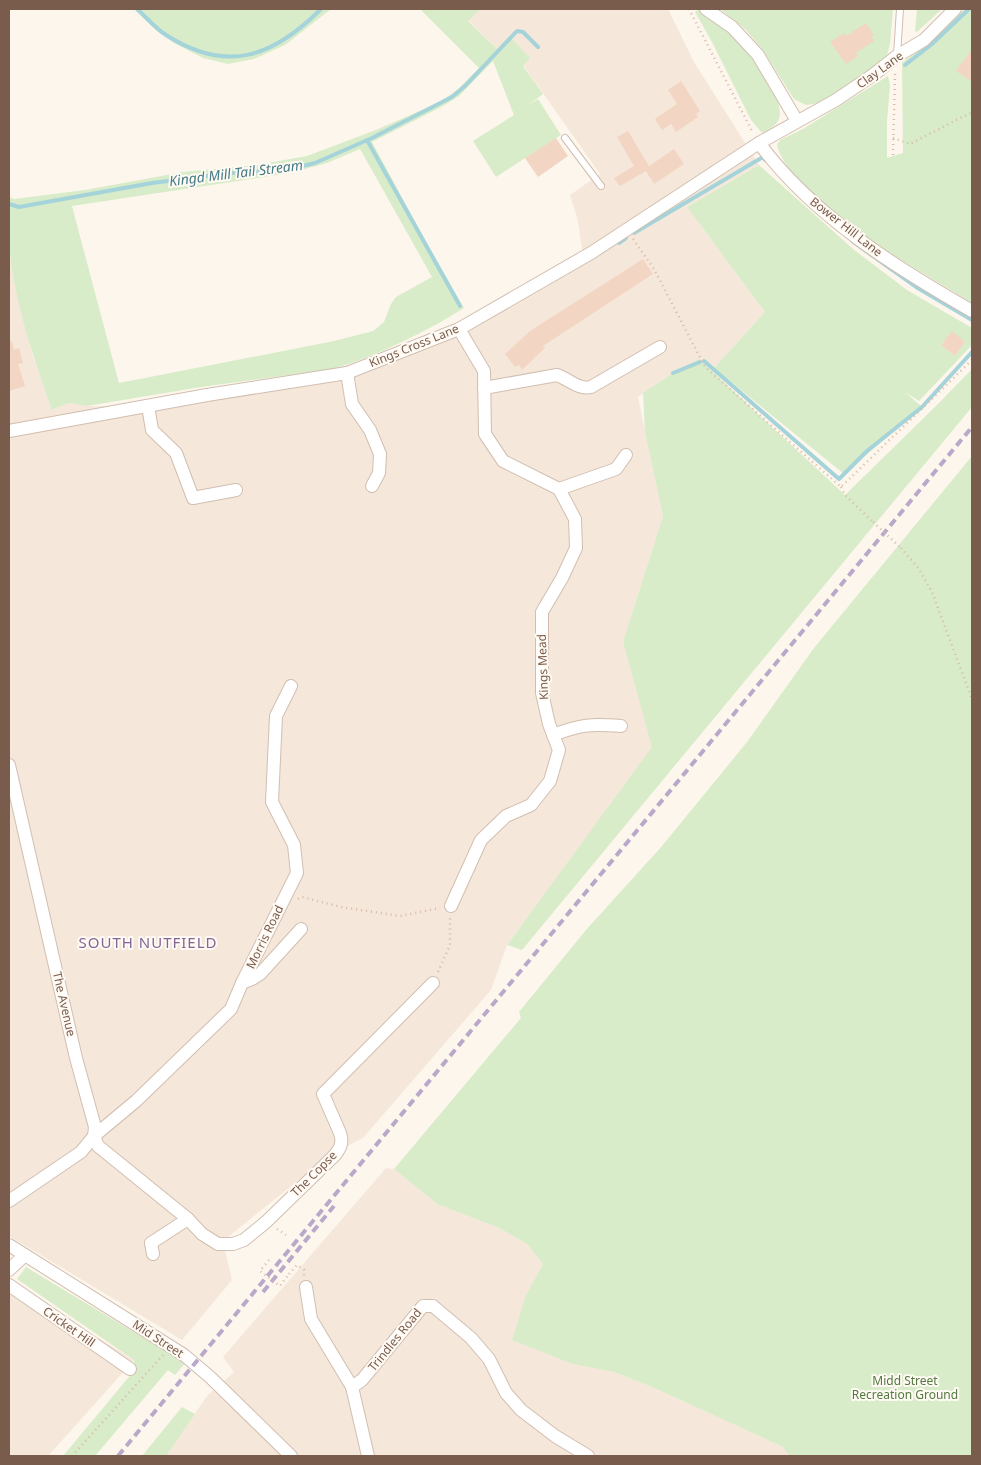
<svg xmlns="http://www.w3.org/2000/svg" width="981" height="1465" viewBox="0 0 981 1465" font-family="'Noto Sans',sans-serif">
	<rect width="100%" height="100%" fill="#fdf6ec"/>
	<g fill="#f5e8da">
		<path d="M480,9H668L694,62L759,165L687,207L765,312L714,368L704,361L673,373L638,397L663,516L623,642L653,747L507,945L491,990L363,1138L330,1155L223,1241L232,1280L182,1340L9,1236V246L15,284L33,357L52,410L68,403L87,406H148L347,373L459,329L583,257L578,221L570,195L600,174L523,65L529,58L497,49L468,20Z"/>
		<path d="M386,1168L394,1169L437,1204L499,1228L527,1244L543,1264L526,1295L573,1364L614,1372L652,1387L783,1447L789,1456H166L207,1396L234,1372L223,1357Z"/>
		<path d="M9,1282L134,1360L48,1456H9Z"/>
	</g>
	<g fill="#d8ecc9" fill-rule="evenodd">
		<path d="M134,9H331L285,45L254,59L228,64L203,58L174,43L157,31Z"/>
		<path d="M420,9H480L468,21L497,49L509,36L530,58L523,66L543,94L527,106L538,99L561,135L496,177L473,141L514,115L493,61L459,96L443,106L372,142L425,240L464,308C428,331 373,358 332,369L201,387L87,406L68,403L52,410C33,358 15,303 9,247C7,231 9,213 9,197L14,199L85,190L183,172L257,165L307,156L376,130L440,102L457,90L479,68ZM360,149L432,277L396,297L391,304L384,322L373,331L334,341L119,383L72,206L290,173L327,163Z"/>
		<path d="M720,9H893L890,44L887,55L868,71L819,103L806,105L794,99L763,50L746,30Z"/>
		<path d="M917,9H942L917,32L915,31Z"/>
		<path d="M965,9H972V303L885,250L874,246C847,224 784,178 777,145L780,140L803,129L888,76L890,85L887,121V158L903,153L902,63L923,47Z"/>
		<path d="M698,10C707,17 718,23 727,30C742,43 787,98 779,119C776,126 768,130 762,133L751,120L713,44L695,12Z"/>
		<path d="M759,165L853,249L907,290L972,328V345L919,401L905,392L922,407L844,474L714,368L765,312L687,207ZM952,332L965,342L955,356L941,345Z"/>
		<path d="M699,359L845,495L937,405L972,369V407L522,950L507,945L652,747L623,642L663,516L645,432L643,393L673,373Z"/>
		<path d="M972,456V1456H789L783,1447L652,1387L614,1372L573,1364L512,1340L526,1295L543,1264L527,1244L499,1228L437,1204L394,1169L521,1018L519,1012L586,930L662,846L747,742L814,648Z"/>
		<path d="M26,1267L185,1363L175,1375L168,1370L95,1456H63L133,1372L134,1360L17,1279Z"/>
		<path d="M182,1407L195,1414L166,1456H142Z"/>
	</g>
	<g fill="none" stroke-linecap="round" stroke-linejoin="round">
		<g stroke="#a5d3da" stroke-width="4">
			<path d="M137,9C146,17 155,28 166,35C227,74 273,57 321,9"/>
			<path d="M905,65L932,44L969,9"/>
			<path d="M367,140L460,306"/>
			<path d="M9,204L19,207L152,183L232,173L286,170L315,163L372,138L452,97L465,86L517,31L523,32L538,47"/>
			<path d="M634,233L763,157L765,160"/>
			<path d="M852,241L916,287L972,320"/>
			<path d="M619,243L626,238"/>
			<path d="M704,361L839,479L867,451L922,407L972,352"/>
			<path d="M673,373L700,362"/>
		</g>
	</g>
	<g fill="#f3d5c3">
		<path d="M866,23L874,35L871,37L874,41L856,53L858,56L846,64L830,42L844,33L846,36Z"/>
		<path d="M972,49V82L956,71Z"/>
		<path d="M681,81L700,111L696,114L698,117L676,132L671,124L662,130L655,119L677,104L668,90Z"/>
		<path d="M628,131L649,166L674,149L684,164L654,184L646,171L620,186L614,178L634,166L617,137Z"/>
		<path d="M556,138L568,156L538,177L525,158Z"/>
		<path d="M643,259L653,274L543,346L545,348L522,370L519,365L515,367L505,354L530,331Z"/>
		<path d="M952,331L965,342L955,356L941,345Z"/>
		<path d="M12,341L14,350L19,348L23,363L18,364L25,386L9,391V342Z"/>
	</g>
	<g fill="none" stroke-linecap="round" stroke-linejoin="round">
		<defs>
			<g id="lane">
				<path d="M897,55L900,9"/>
				<path d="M565,138L601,186"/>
			</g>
			<g id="street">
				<path d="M706,9L732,27L758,55L797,121"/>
				<path d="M759,143C813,216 895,267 972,311"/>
				<path d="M347,373L352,404L370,430L380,454L379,473L372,486"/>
				<path d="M484,388L557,375C569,379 578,390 591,387L660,347"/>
				<path d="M148,406L152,430L176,453L193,498L236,490"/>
				<path d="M9,431L207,395L347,373L459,329L591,253L759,143L836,100L873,75L897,56L924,40L955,9"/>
				<path d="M559,489L616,469L626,455"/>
				<path d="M291,686L276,716L272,802L294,845L297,873L242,983L231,1009L136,1101L94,1136L98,1146L188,1219L202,1234L218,1244H233L244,1240L266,1222L335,1155C341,1147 343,1142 340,1133L323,1094L433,983"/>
				<path d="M553,735C582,724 591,724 621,726"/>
				<path d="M9,765L76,1058L95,1127L94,1136L81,1152L9,1201"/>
				<path d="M451,906L481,840L506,816L531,805L550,781L559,750L549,724L542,693V612L562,578L576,548L575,519L559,489L503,461L485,434L484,371L459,329"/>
				<path d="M242,983L252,979L260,974L301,929"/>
				<path d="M9,1245L184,1355L210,1377L291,1456"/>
				<path d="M153,1254L151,1243L188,1219"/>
				<path d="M9,1270L25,1255"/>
				<path d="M9,1285L130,1369"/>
				<path d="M306,1287L311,1319L352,1387L368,1456"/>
				<path d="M352,1387L362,1380L423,1306H433L471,1338L489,1359L506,1393L521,1410L555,1436L588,1456"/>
			</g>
		</defs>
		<use href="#lane" stroke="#d1beb0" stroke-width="8"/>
		<use href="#street" stroke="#d1beb0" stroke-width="14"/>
		<g stroke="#d9b8a5" stroke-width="2.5" stroke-dasharray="1 4" stroke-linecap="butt">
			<path d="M689,9L753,133"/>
			<path d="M893,138L910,144L972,112"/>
			<path d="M893,155L895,73"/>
			<path d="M633,239L654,269L705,367L841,487L972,360"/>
			<path d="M841,487L845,495L873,522"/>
			<path d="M901,548L919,569L932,592L972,699"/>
			<path d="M298,899L302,897L341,907L400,916L440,908"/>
			<path d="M438,972L450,945V918"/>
			<path d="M277,1229L286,1235"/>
			<path d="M289,1274L297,1265L304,1270V1276"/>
			<path d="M72,1456L163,1355"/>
		</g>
		<use href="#lane" stroke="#fff" stroke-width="6"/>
		<use href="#street" stroke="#fff" stroke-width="12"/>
		<g stroke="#b9a8c9" stroke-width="4" stroke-dasharray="8 5" stroke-linecap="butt">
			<path d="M263,1292L334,1206"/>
			<path d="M118,1456L972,427"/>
		</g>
		<g stroke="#d9b8a5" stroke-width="2.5" stroke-dasharray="1 4" stroke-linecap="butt">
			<path d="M873,522L901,548"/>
			<path d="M269,1260L260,1271L280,1286L289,1274"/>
		</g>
	</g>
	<g text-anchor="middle" stroke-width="4" stroke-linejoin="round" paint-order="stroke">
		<g font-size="12" fill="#7a5c4d" stroke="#fffaf3">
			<text transform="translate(880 70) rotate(-36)" y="4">Clay Lane</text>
			<text transform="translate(846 227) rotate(38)" y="4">Bower Hill Lane</text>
			<text transform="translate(414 346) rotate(-22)" y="4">Kings Cross Lane</text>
			<text transform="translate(543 667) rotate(-92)" y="4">Kings Mead</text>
			<text transform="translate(265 937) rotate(-64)" y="4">Morris Road</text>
			<text transform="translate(64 1004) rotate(77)" y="4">The Avenue</text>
			<text transform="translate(314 1174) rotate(-45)" y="4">The Copse</text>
			<text transform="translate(69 1327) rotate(35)" y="4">Cricket Hill</text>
			<text transform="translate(158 1339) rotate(33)" y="4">Mid Street</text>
			<text transform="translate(395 1340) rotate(-51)" y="4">Trindles Road</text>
		</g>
		<g font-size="12" fill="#537a41" stroke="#fffaf3">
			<text x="905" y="1385">Midd Street<tspan x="905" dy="14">Recreation Ground</tspan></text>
		</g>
		<g font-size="14" font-style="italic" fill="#437c86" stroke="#fffaf3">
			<text transform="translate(236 173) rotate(-7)" y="5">Kingd Mill Tail Stream</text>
		</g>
		<g font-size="15" letter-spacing="1" fill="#846695" stroke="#fffaf3">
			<text x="148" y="948">SOUTH NUTFIELD</text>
		</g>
	</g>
	<rect width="981" height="1465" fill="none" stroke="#7a5c4d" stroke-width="20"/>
</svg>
